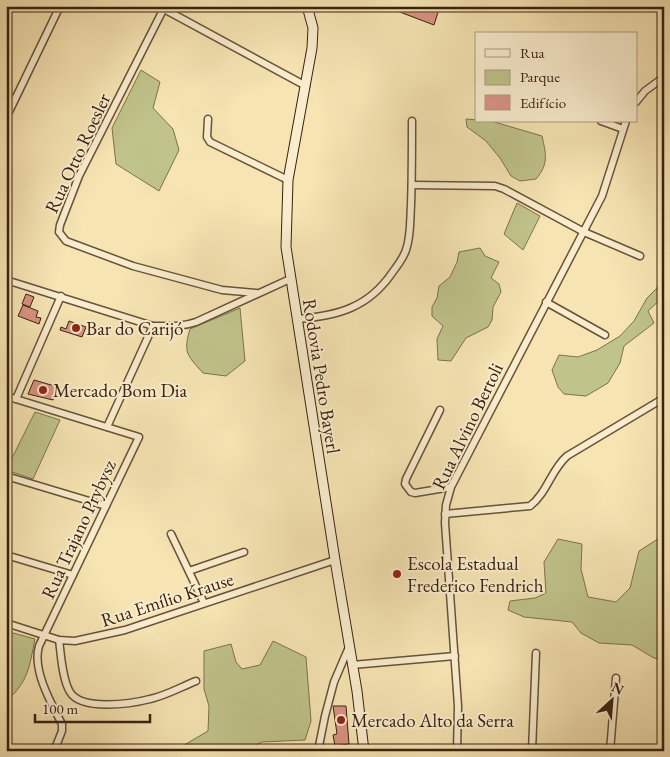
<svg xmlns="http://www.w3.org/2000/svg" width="670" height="757" viewBox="0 0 670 757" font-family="'EB Garamond',serif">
	<rect width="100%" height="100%" fill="#f6e4b3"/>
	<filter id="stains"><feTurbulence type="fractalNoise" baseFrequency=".004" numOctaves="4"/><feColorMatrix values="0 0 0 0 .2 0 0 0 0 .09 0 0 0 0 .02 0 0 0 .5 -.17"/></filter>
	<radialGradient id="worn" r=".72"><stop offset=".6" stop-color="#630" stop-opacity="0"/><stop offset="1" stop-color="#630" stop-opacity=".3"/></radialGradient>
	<g fill="#c0c38a" stroke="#7c724d">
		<path d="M141,70L160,82L153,108L173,129L179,150L159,191L116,164L112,128Z"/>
		<path d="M466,119L491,121L542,136C546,154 549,164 536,179L520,181L511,176L500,158L486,141L467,127Z"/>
		<path d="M517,203L540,216L523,250L504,234Z"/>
		<path d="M480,248L485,256L499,262L491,278L499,284L501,292L493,307L492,320L488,327L466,338L451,361L438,360L437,339L443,326L432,316V307L437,298L439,286L450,277L457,262L459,252Z"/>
		<path d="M664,274V296L648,311L654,323L624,346L620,363L608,383L586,396L564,394L558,387L552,370L559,355L578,357L597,350L620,336L634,321L647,298L657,288Z"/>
		<path d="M240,308L245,361L226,376L203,373C187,355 183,353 190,329Z"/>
		<path d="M35,412L60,420L33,479L6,470Z"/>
		<path d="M664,535V662L652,657L632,645L599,643L581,633L572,622L524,617L508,610L510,601L535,598L546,593L544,562L558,539L582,544L581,569L588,597L616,602L630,588L639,551Z"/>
		<path d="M6,631L35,639C29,668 29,680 6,702Z"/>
		<path d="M273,641L306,657L311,721L305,740L262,742L243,751H174L208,731L209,706L204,689V651L231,644L236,662L242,669L260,665Z"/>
	</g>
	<g fill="#da9284" stroke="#392210">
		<path d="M384,6H440L434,25Z"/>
		<path d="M26,294L34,297L30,307L22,304Z"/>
		<path d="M23,305L38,311L36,317L41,318L39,324L18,316Z"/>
		<path d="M69,321L86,327L82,337L60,330L61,327L66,329Z"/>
		<path d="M34,380L58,387L53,400L28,394Z"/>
		<path d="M333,706H346L349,744L335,746L333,735L337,734Z"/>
	</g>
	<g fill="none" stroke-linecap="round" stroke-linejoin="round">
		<defs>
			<g id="street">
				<path d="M165,6L79,176L60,225L59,232L66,241L133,266L222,290L256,293"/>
				<path d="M164,9L306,86"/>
				<path d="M636,102L645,91L664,77"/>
				<path d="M6,118L60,6"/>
				<path d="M208,119L207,137L210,142L288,180"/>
				<path d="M601,121L623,129"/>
				<path d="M412,185L495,186L504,189L584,232L640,256"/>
				<path d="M6,280L153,326C169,326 182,327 196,322L290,279"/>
				<path d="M546,302L605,335"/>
				<path d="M297,319C337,316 368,308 392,273C397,266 403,259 406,250C411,236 410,220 411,205C412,177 412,149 412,121"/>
				<path d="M6,396L139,437L39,646C32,670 51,703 62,724V731L54,751"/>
				<path d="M16,399L61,296"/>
				<path d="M440,410L406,479L405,484L411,492L415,493L451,487"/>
				<path d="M107,427L153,326"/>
				<path d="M6,476L106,506"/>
				<path d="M445,514L530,506C547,493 551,470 567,456L664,398"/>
				<path d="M171,534L204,603"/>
				<path d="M6,555L73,575"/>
				<path d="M189,571L244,552"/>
				<path d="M6,623L59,640L75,641L125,630L335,560"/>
				<path d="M59,640C61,654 62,679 70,692C81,711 131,704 150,699C165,696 181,687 196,681"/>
				<path d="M352,665L455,656"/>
				<path d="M318,751L325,716L334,682L349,647"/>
				<path d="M457,751L458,706L445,523L446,505L451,487L602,196L626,121"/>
				<path d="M532,751L536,653"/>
				<path d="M610,751L616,678"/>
			</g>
			<path id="secondary" d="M307,6L313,28L312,48L288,180L286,247L335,560L357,691L364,751"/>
		</defs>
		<use href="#street" stroke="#685239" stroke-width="9"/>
		<use href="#secondary" stroke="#392210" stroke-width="11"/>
		<use href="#street" stroke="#f9edce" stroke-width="6"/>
		<use href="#secondary" stroke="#f9edce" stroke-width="9"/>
	</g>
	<g fill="#8f2418" stroke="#f9edce" stroke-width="2">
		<circle cx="76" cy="328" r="5"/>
		<circle cx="43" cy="390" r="5"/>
		<circle cx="397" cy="574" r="5"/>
		<circle cx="341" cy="720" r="5"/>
	</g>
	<g text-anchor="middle" stroke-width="4" stroke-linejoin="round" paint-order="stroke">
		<g font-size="19" fill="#392210" stroke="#f9edce">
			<text transform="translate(77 153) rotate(-65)" y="7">Rua Otto Roesler</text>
			<text transform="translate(322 376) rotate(81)" y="7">Rodovia Pedro Bayerl</text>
			<text transform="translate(467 426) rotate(-64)" y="7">Rua Alvino Bertoli</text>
			<text transform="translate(78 529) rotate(-65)" y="7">Rua Trajano Prybysz</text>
			<text transform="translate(167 599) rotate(-18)" y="7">Rua Emílio Krause</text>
		</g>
		<g font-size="19" fill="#392210" stroke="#f9edce" text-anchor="start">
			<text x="86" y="335">Bar do Carijó</text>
			<text x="53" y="397">Mercado Bom Dia</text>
			<text x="407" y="570">Escola Estadual<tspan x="407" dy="22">Frederico Fendrich</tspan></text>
			<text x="351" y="727">Mercado Alto da Serra</text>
		</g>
	</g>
	<rect width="670" height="757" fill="none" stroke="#f6e4b3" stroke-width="25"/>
	<rect x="8" y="8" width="655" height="742" fill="none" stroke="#392210" stroke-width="2.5"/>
	<rect x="12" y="12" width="645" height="732" fill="none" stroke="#392210"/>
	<rect x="475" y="32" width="162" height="90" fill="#f9edce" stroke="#ac9c82"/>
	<rect x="485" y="49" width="25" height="8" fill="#f9edce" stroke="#ac9c82"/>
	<text x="520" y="58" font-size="15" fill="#392210">Rua</text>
	<rect x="485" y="70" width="25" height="15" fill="#c0c38a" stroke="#ac9c82"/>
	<text x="520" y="82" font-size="15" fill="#392210">Parque</text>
	<rect x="485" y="95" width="25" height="15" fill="#da9284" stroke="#ac9c82"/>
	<text x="520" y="108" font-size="15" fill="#392210">Edifício</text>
	<g transform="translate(612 700) rotate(26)" stroke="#f9edce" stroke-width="4" paint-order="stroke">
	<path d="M0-4L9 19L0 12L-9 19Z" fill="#392210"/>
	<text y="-8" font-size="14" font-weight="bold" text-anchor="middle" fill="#392210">N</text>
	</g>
	<path d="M35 714v8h115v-8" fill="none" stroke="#392210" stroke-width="2.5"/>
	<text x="42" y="714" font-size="15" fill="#392210" stroke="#f9edce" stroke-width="4" paint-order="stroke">100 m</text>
	<rect width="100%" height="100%" filter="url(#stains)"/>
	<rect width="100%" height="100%" fill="url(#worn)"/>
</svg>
